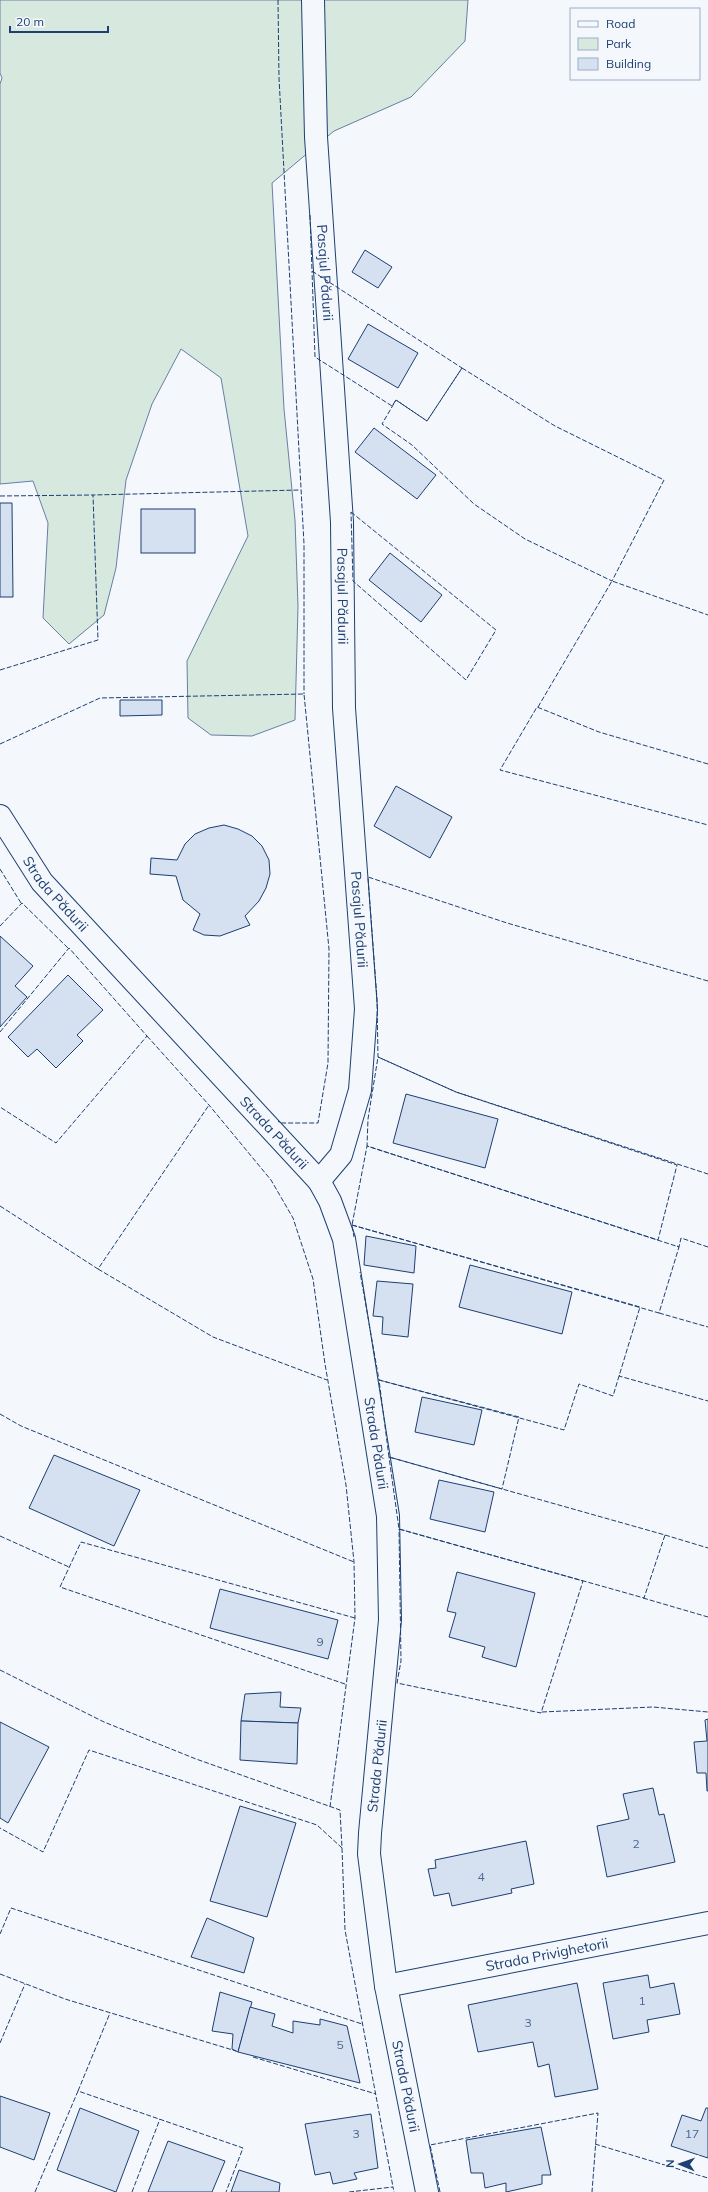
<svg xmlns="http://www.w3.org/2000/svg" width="708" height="2192" viewBox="0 0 708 2192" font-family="Mulish,sans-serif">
	<rect width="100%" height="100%" fill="#f4f7fb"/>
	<path fill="#d7e8df" stroke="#687fa3" d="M0,0H468L465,41L411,97L334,131L272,183L284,409L295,520L298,606L295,720L252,736L211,735L188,718L187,661L248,536L221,378L181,349L152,404L126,480L116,568L104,615L69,644L43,618L48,523L33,481L0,484V84L2,78L0,73Z"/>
	<g fill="#d5e0f0" stroke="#1d3f73">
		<path d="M365,250L392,267L378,288L352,272Z"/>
		<path d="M368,324L418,353L398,388L348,359Z"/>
		<path d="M374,428L436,475L417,499L355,452Z"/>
		<path d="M0,503H12L13,597H0Z"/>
		<rect x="141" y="509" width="54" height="44"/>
		<path d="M390,553L442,595L421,622L369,580Z"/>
		<path d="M120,700H162V715L120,716Z"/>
		<path d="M396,786L452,817L430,858L374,826Z"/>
		<path d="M224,825L238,829L252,836L262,846L269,860L270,874L266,888L259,901L245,916L250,925L220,936L204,935L193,930L200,914L183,900L176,876L150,874L151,858L177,860L185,844L195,834L209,828Z"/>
		<path d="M0,936L33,966L15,986L27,997L0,1027Z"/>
		<path d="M68,975L103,1010L77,1035L83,1041L56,1068L37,1049L28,1057L8,1037Z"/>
		<path d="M406,1094L498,1119L485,1168L393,1143Z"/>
		<path d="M366,1236L416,1246L414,1273L364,1265Z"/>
		<path d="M470,1265L572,1292L562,1334L459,1307Z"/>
		<path d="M377,1281L413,1284L408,1337L382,1334L383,1317L373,1316Z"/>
		<path d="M422,1397L482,1410L474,1445L415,1432Z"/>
		<path d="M54,1455L140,1490L114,1546L29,1508Z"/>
		<path d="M439,1480L494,1492L485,1532L430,1519Z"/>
		<path d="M457,1572L535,1593L516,1667L482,1657L485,1647L449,1637L456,1613L447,1611Z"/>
		<path d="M220,1589L338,1620L328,1659L210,1628Z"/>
		<path d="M281,1692L280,1707L301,1708L298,1723L241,1721L245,1694Z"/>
		<path d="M708,1719V1791H707L706,1773H697L694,1742L707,1741L705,1720Z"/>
		<path d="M241,1721L298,1723L297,1764L240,1760Z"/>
		<path d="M0,1722L49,1747L8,1823L0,1818Z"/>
		<path d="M653,1788L659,1815L664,1814L675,1862L607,1877L597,1826L629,1819L623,1794Z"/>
		<path d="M240,1806L296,1823L267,1917L210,1901Z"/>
		<path d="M526,1841L534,1884L511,1889L512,1893L452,1906L449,1893L434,1896L428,1869L436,1868L435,1860Z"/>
		<path d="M207,1918L254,1938L244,1973L191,1957Z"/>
		<path d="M648,1975L650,1988L674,1983L680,2014L647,2020L649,2032L613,2039L603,1983Z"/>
		<path d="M577,1983L598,2089L555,2097L549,2064L538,2067L533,2042L478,2052L468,2005Z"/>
		<path d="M220,1992L252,2002L238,2052L232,2049L233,2034L212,2031Z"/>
		<path d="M250,2007L275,2014L272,2026L293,2033V2021L320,2025V2019L347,2026L360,2083L238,2052Z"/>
		<path d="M0,2096L50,2113L34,2160L0,2147Z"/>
		<path d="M80,2108L139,2131L116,2192L57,2170Z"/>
		<path d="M706,2108H708V2158L671,2146L682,2115L701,2121Z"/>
		<path d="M371,2114L378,2168L354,2173L357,2179L333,2184L330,2172L315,2175L305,2124Z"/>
		<path d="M541,2127L551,2175H542V2184L506,2192V2183L485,2188L483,2173H471L466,2140Z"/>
		<path d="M168,2141L225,2161L212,2192H148Z"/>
		<path d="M239,2170L280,2183L279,2192H231Z"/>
	</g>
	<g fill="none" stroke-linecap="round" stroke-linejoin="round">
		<defs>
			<g id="street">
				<path id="s1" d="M313,0L316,137L342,522L344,708L366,1009L360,1090L341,1155L319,1181"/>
				<path id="s2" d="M0,816L42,882L319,1181L330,1201L344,1239L388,1516L390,1620L370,1833L369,1854L386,1986L427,2192"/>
				<path id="s3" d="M386,1986L708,1923"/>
			</g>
		</defs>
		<use href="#street" stroke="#1d3f73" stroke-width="24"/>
		<use href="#street" stroke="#f4f7fb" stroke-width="22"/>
		<g stroke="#1d3f73" stroke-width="1" stroke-dasharray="5 2" stroke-linecap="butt">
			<path d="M278,0L279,78L304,544V694"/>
			<path d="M310,215L312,271"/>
			<path d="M312,271L462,368L427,421L396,400L392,406L315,357Z"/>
			<path d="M462,368L555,426L664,480L612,581L525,539L474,504L412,445L382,424L396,400L427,421Z"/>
			<path d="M0,496L93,495"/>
			<path d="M351,512L496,630L466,680L353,581Z"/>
			<path d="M0,670L98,640L93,495L300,490"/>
			<path d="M538,707L612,581L708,615"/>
			<path d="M0,744L100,698L304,694L329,949L328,1063L318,1123H280L278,1121"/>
			<path d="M708,764L599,732L537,707L500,770L708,825"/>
			<path d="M0,869L21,903"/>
			<path d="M0,926L22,903L68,948"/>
			<path d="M708,981L507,923L368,877L377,999L378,1057L456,1092L708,1174"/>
			<path d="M0,1032L69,948L147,1036L56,1143L0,1107"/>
			<path d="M147,1036L209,1105L271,1180L293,1218L313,1279L325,1364L346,1485L354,1562L355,1618L330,1807"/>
			<path d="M378,1057L456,1092L677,1165L658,1240L367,1146L368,1119Z"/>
			<path d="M0,1206L98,1269L209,1105"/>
			<path d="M352,1225L640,1307L613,1396L579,1384L564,1430L379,1380L360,1272"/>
			<path d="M352,1225L659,1313L679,1247L367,1146L352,1225L354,1237"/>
			<path d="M677,1246L679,1247L681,1238L708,1247"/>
			<path d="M98,1269L213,1337L327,1380"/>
			<path d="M659,1313L708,1327"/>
			<path d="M620,1375L619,1376L708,1401"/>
			<path d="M379,1380L519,1417L502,1489L389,1457Z"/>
			<path d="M0,1414L21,1426L354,1562"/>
			<path d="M389,1457L665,1535L644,1598L399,1529Z"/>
			<path d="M399,1529L583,1581L541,1713L397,1683L401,1661Z"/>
			<path d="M665,1535L708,1548"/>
			<path d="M0,1536L69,1567"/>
			<path d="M643,1598L708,1617"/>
			<path d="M0,1670L104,1722L196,1759L340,1810L342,1848L317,1825L89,1750L43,1852L0,1828"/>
			<path d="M345,1684L60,1587L81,1542L355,1618"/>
			<path d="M542,1712L653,1707L708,1712"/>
			<path d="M342,1848L345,1930L393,2187"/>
			<path d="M0,1934L11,1908L362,2024"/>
			<path d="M0,1974L65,1999L236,2051"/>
			<path d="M0,2043L25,1984"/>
			<path d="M253,2057L376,2094"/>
			<path d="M78,2091L110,2013"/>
			<path d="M595,2144L708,2178"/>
			<path d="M35,2192L78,2091L243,2148L226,2192"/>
			<path d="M132,2192L160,2119"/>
			<path d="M349,2192L393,2187L394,2192"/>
			<path d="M440,2192L430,2145L598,2113L592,2192"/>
		</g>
	</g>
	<g text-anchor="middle" stroke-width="3" stroke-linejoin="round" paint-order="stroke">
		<g font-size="12" fill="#4b6792">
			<text x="320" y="1646">9</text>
			<text x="636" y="1848">2</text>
			<text x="481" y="1881">4</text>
			<text x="642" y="2005">1</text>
			<text x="528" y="2027">3</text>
			<text x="340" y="2049">5</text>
			<text x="356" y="2138">3</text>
			<text x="692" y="2138">17</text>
		</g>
		<g font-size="14" fill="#1d3f73" stroke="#f4f7fb">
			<text dy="5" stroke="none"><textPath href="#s1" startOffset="273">Pasajul Pădurii</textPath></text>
			<text dy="5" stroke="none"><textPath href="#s1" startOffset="597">Pasajul Pădurii</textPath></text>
			<text dy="5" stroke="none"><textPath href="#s2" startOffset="96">Strada Pădurii</textPath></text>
			<text dy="5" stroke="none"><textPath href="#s1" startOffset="921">Pasajul Pădurii</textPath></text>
			<text dy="5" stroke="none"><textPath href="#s2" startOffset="420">Strada Pădurii</textPath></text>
			<text dy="5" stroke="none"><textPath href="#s2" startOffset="756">Strada Pădurii</textPath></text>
			<text transform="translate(377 1766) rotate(-84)" y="5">Strada Pădurii</text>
			<text dy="5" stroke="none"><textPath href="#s3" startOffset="164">Strada Privighetorii</textPath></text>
			<text dy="5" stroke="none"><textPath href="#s2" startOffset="1404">Strada Pădurii</textPath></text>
		</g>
	</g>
	<rect x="570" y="8" width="130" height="72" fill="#f4f7fb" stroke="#9eadc5"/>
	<rect x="578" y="21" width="20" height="6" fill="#f4f7fb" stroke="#9eadc5"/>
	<text x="606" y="28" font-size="12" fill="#1d3f73">Road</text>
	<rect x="578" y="38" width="20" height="12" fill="#d7e8df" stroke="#9eadc5"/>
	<text x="606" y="48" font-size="12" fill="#1d3f73">Park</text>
	<rect x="578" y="58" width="20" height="12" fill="#d5e0f0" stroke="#9eadc5"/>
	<text x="606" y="68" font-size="12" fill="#1d3f73">Building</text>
	<g transform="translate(680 2164) rotate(272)" stroke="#f4f7fb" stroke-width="3" paint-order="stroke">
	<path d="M0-3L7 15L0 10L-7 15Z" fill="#1d3f73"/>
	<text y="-6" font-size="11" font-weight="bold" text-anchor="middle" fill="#1d3f73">N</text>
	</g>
	<path d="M10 26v6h98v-6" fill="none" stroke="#1d3f73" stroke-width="2"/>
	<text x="16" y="26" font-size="12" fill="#1d3f73" stroke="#f4f7fb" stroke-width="3" paint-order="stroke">20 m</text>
</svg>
